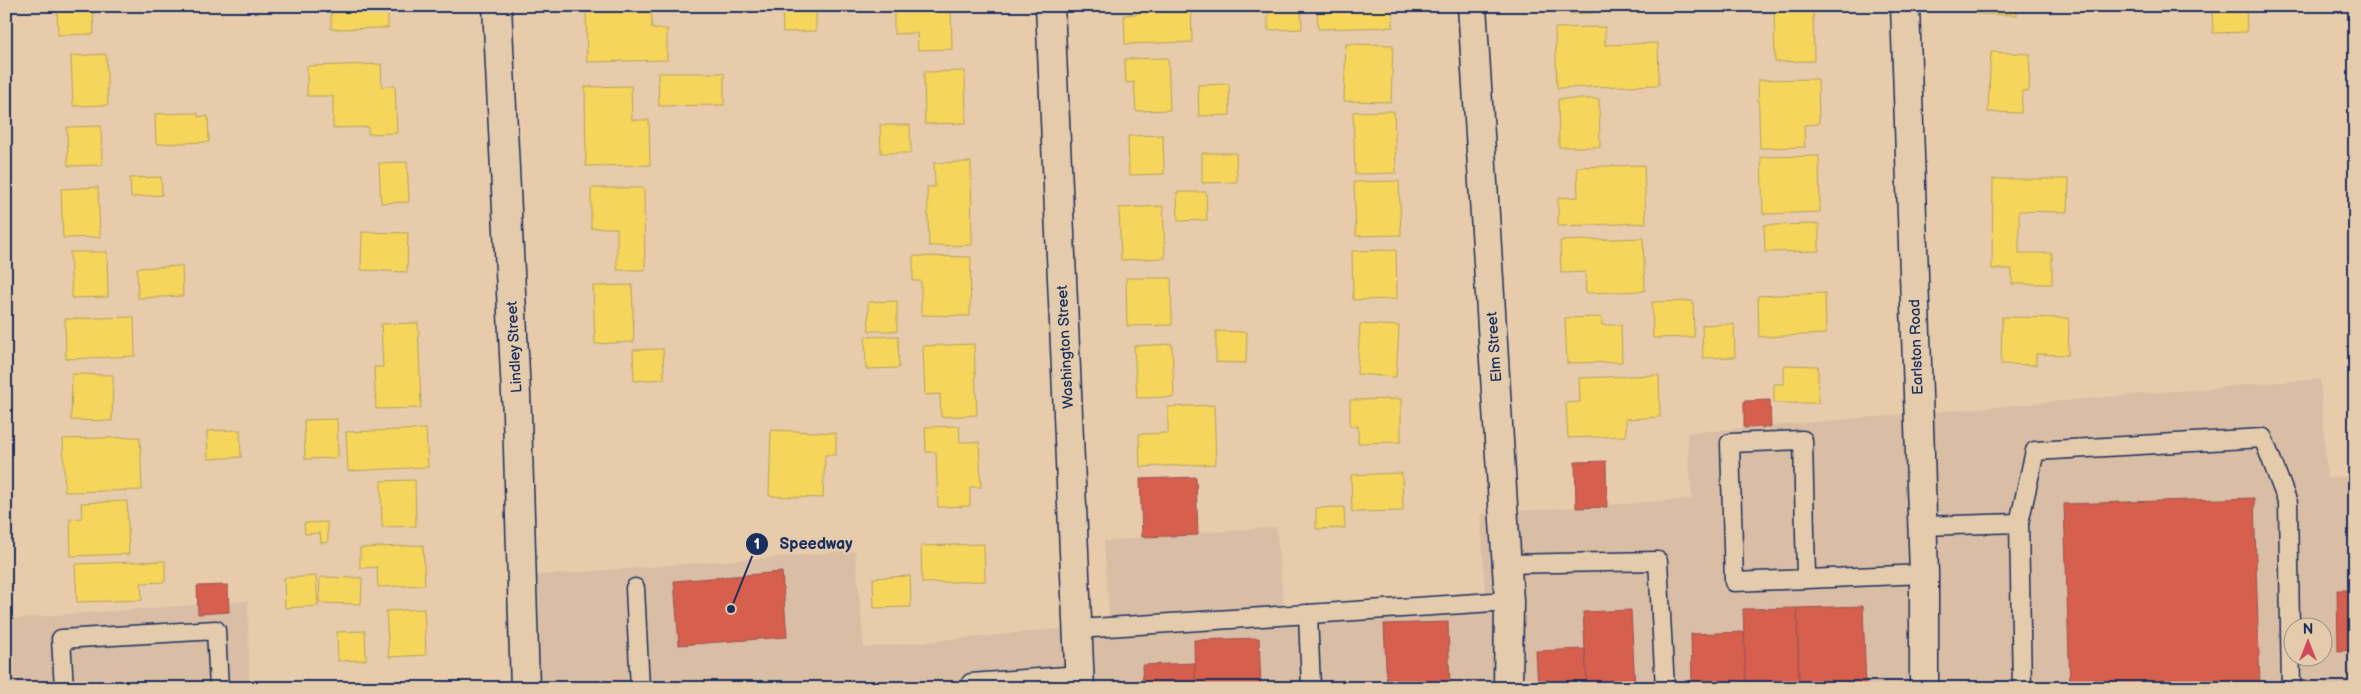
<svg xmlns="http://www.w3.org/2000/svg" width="2361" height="694" viewBox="0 0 2361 694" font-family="'Balsamiq Sans',sans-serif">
	<rect width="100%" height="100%" fill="#e7cbab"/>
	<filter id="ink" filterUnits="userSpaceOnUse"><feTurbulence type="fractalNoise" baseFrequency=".02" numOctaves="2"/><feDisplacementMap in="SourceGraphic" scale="10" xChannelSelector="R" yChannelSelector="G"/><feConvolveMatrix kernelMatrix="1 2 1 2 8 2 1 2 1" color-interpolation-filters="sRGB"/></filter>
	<g filter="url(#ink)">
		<g fill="#d9bda4" fill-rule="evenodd">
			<path d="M2320,379L2327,478L2355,476V688H404L508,684L506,578L855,551L864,648L1110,624L1104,541L1276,527L1284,609L1485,591L1481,514L1692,499L1687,433ZM2294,626H2324V656H2294Z"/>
			<path d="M248,601L249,688H6V619Z"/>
		</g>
		<g fill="#f6d55c" stroke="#b4a35d">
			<path d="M57,6H93L94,34L58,35Z"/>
			<path d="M331,6H388V28L331,29Z"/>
			<path d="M782,6H816V31L783,32Z"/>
			<path d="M894,6H965L951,7L952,49L918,50L917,33L894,34Z"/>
			<path d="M1136,6H1191L1192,42L1125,44L1124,15L1137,14Z"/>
			<path d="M1268,6H1301L1302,29L1268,30Z"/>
			<path d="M1317,6H1392L1393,27L1318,29Z"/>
			<path d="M1569,6H1592L1593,13L1569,14Z"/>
			<path d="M1977,6H2017V15L1977,14Z"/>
			<path d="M2212,6H2246L2247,32L2213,33Z"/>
			<path d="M651,7L652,29H667V60L587,62L586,8Z"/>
			<path d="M1813,10L1814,61L1775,62L1774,11Z"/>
			<path d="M1605,27V45L1658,43L1659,85L1557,88L1555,28Z"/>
			<path d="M1346,44L1393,45L1391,102L1344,101Z"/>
			<path d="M1991,52L2030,54L2029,91H2022L2021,113L1988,112Z"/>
			<path d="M106,54L108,105L73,106L71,56Z"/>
			<path d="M1168,58L1170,110L1136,111L1134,82L1126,83L1125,59Z"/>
			<path d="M381,64L382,87L395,86L397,133L368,134V127L333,128V96H307V66Z"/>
			<path d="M965,71L966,123L925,124L924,72Z"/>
			<path d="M658,73H724V105L659,106Z"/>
			<path d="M1818,79L1819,124L1804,125L1805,147L1760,148L1758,80Z"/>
			<path d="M1229,84L1230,115L1199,116L1198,85Z"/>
			<path d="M631,86L632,120H649L650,165L586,166L585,87Z"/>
			<path d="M1558,99H1599L1600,147H1559Z"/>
			<path d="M1394,111L1396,173L1355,174L1353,112Z"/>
			<path d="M198,113V117L208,116L209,142L156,144L155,114Z"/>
			<path d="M880,125H910L911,153H881Z"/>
			<path d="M101,126L102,165L68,166L67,127Z"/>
			<path d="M1163,135L1164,174L1129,175L1128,136Z"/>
			<path d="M1202,153H1236L1237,182L1202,183Z"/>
			<path d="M1819,156L1820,212L1763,214L1761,157Z"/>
			<path d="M407,162L409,202L381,203L379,163Z"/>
			<path d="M971,162L972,245L929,246L927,187H935L934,163Z"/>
			<path d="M1644,165L1646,223L1558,226V198L1578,197L1577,167Z"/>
			<path d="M161,177L162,195L131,197L130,178Z"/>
			<path d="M1993,179H2069L2068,212L2019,211V253H2052V284H2012V269H1992Z"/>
			<path d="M1399,181L1401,235L1356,236L1354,182Z"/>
			<path d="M98,187L100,237L63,238L61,189Z"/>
			<path d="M591,188H644L645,270H617V228H591Z"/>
			<path d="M1177,192H1206L1207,220L1178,221Z"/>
			<path d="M1163,206L1165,258L1121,260L1119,208Z"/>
			<path d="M1819,224V251L1765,252L1764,225Z"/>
			<path d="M362,232L408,233L407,272L361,270Z"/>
			<path d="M1643,238L1645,291L1586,293L1585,272L1561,273L1560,241Z"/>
			<path d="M1396,250L1397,299L1353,300L1352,251Z"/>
			<path d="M70,252H107L108,297L72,298Z"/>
			<path d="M913,256L971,257L970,316L921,315V281H913Z"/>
			<path d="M182,266L183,296L138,298L137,268Z"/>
			<path d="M1126,278H1171L1172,325L1127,326Z"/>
			<path d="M632,285L634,342L595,344L593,286Z"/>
			<path d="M1825,293L1826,334L1759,337L1758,296Z"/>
			<path d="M897,301V331H869L868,302Z"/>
			<path d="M1693,301L1694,337L1653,338L1652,302Z"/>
			<path d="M134,317L135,356L66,359L65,319Z"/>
			<path d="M1602,317V325H1621L1622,362L1567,363L1565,318Z"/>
			<path d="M2002,317L2069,318L2068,355L2036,354V365L2001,364Z"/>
			<path d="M418,323L421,408L376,409L374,367H383L381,324Z"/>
			<path d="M1360,324L1399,326L1396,377L1357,374Z"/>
			<path d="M1734,324L1735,357L1703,358L1702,325Z"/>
			<path d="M1216,331L1247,332L1246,363L1216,362Z"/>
			<path d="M898,336L899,368L866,369L865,337Z"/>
			<path d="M974,344L977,415L941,417L940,394L925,395L923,346Z"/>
			<path d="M1172,344L1174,397L1137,398L1134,346Z"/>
			<path d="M663,349L664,379L634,381L633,350Z"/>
			<path d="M1784,365L1818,366V403H1774V384H1784Z"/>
			<path d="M72,374L113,375L112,421L71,420Z"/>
			<path d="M1659,375L1660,417L1626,419V436L1568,438L1566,403L1580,402L1579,378Z"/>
			<path d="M1401,399V442L1358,443V426H1350V400Z"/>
			<path d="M1214,405L1216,464L1140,467L1139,434L1168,433V407Z"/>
			<path d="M337,419L338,458L305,459L304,420Z"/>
			<path d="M959,426L960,442H979L981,487H970V506L938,507L936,452H926L925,427Z"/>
			<path d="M426,429L428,467L348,471L346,432Z"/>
			<path d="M240,430L241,457L208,459L207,431Z"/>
			<path d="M771,430L836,433V455H825L823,498L769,496Z"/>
			<path d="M140,437L142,490L65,492L63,439Z"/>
			<path d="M1402,473L1403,511L1352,512L1351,475Z"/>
			<path d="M415,480L416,526L382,527L381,481Z"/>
			<path d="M127,501L129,554L71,556L70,519L82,518L81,503Z"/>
			<path d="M1344,507L1345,528L1316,529V508Z"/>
			<path d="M327,522L328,542L321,543L320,533L305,534L304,523Z"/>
			<path d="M984,544L985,581L922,583L921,546Z"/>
			<path d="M423,545L425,585L378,587L377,567L360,568V548Z"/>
			<path d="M165,561V582L141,583L142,600L77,602L75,564Z"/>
			<path d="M316,576L318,606L285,608L284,578Z"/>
			<path d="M910,576L911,607L874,608L873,578Z"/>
			<path d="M320,577L362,578L361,604L319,603Z"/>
			<path d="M424,609L426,655L389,657L386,611Z"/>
			<path d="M365,631L366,660L338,661L337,632Z"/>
		</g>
		<g fill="#d6604d" stroke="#9e5152">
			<path d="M1770,400L1771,427L1744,428V401Z"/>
			<path d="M1606,461L1607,507L1576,508L1575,462Z"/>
			<path d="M1196,477L1198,535L1142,537L1140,479Z"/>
			<path d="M2254,498L2260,688H2070L2064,504Z"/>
			<path d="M782,572L787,637L679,645L674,581Z"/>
			<path d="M228,585L229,612L198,614L197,586Z"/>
			<path d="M2337,590H2355V650L2338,651Z"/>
			<path d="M1863,606L1866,688H1799L1797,608Z"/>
			<path d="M1797,608L1799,688H1746L1743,609Z"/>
			<path d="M1631,610L1635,688H1587L1583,612Z"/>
			<path d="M1448,622L1450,688H1387L1384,624Z"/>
			<path d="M1744,632L1746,688H1692L1691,634Z"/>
			<path d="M1259,638L1261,688H1195L1194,640Z"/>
			<path d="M1585,649L1587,688H1538L1536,651Z"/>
			<path d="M1195,663V688H1143L1142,665Z"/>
			<path d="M1120,681H1142L1143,688H1120Z"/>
		</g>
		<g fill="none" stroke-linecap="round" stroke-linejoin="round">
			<defs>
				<g id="service">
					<path d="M2019,523L2035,451L2263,438L2288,503L2291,688"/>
					<path d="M1922,526L2019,523L2022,688"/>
					<path d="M1507,564L1658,561L1665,688"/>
					<path d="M1806,578L1803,440L1730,443L1734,582L1924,574"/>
					<path d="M635,588L640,688"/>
					<path d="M1308,614L1311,688"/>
					<path d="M1077,629L1509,601"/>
					<path d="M64,688L61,639L216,630L219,688"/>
					<path d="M971,688V683L1080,675"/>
				</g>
				<g id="minor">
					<path d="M497,6L517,415L525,688"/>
					<path d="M1050,6L1080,688"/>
					<path d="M1472,6L1509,601L1508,688"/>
					<path d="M1905,6L1924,574V688"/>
				</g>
			</defs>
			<use href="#service" stroke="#1b2f5e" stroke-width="21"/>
			<use href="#minor" stroke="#1b2f5e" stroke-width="31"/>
			<use href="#service" stroke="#e3cbac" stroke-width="18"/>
			<use href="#minor" stroke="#e3cbac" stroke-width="28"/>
		</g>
	</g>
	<g text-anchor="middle" stroke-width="5" stroke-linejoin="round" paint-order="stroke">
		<g font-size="15" fill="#1b2f5e" stroke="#e3cbac">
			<text transform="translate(514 347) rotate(-93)" y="5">Lindley Street</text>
			<text transform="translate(1065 347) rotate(-93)" y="5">Washington Street</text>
			<text transform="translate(1494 347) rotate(-94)" y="5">Elm Street</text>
			<text transform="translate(1916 347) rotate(-92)" y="5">Earlston Road</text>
		</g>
	</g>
	<path fill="none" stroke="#1b2f5e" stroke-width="2" d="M731 609L757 544"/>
	<g fill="#1b2f5e" stroke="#e3cbac" stroke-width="2">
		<circle cx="731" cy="609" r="5"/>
		<circle cx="757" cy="544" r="12"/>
	</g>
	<g font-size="15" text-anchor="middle" font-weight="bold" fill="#fff">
		<text x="757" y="549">1</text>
	</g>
	<g font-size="16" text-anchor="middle" font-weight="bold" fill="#1b2f5e" stroke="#e3cbac" stroke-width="5" stroke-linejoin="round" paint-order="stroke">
		<text x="816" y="549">Speedway</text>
	</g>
	<rect width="2361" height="694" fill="none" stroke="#e3cbac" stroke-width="25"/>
	<rect x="12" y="12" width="2336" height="669" fill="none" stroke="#1b2f5e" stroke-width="2" filter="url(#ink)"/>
	<g transform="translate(2308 642)"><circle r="24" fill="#e3cbac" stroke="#938d8d"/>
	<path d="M0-4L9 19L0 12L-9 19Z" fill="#d1495b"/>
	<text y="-8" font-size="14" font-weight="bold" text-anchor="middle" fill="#1b2f5e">N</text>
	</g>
</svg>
